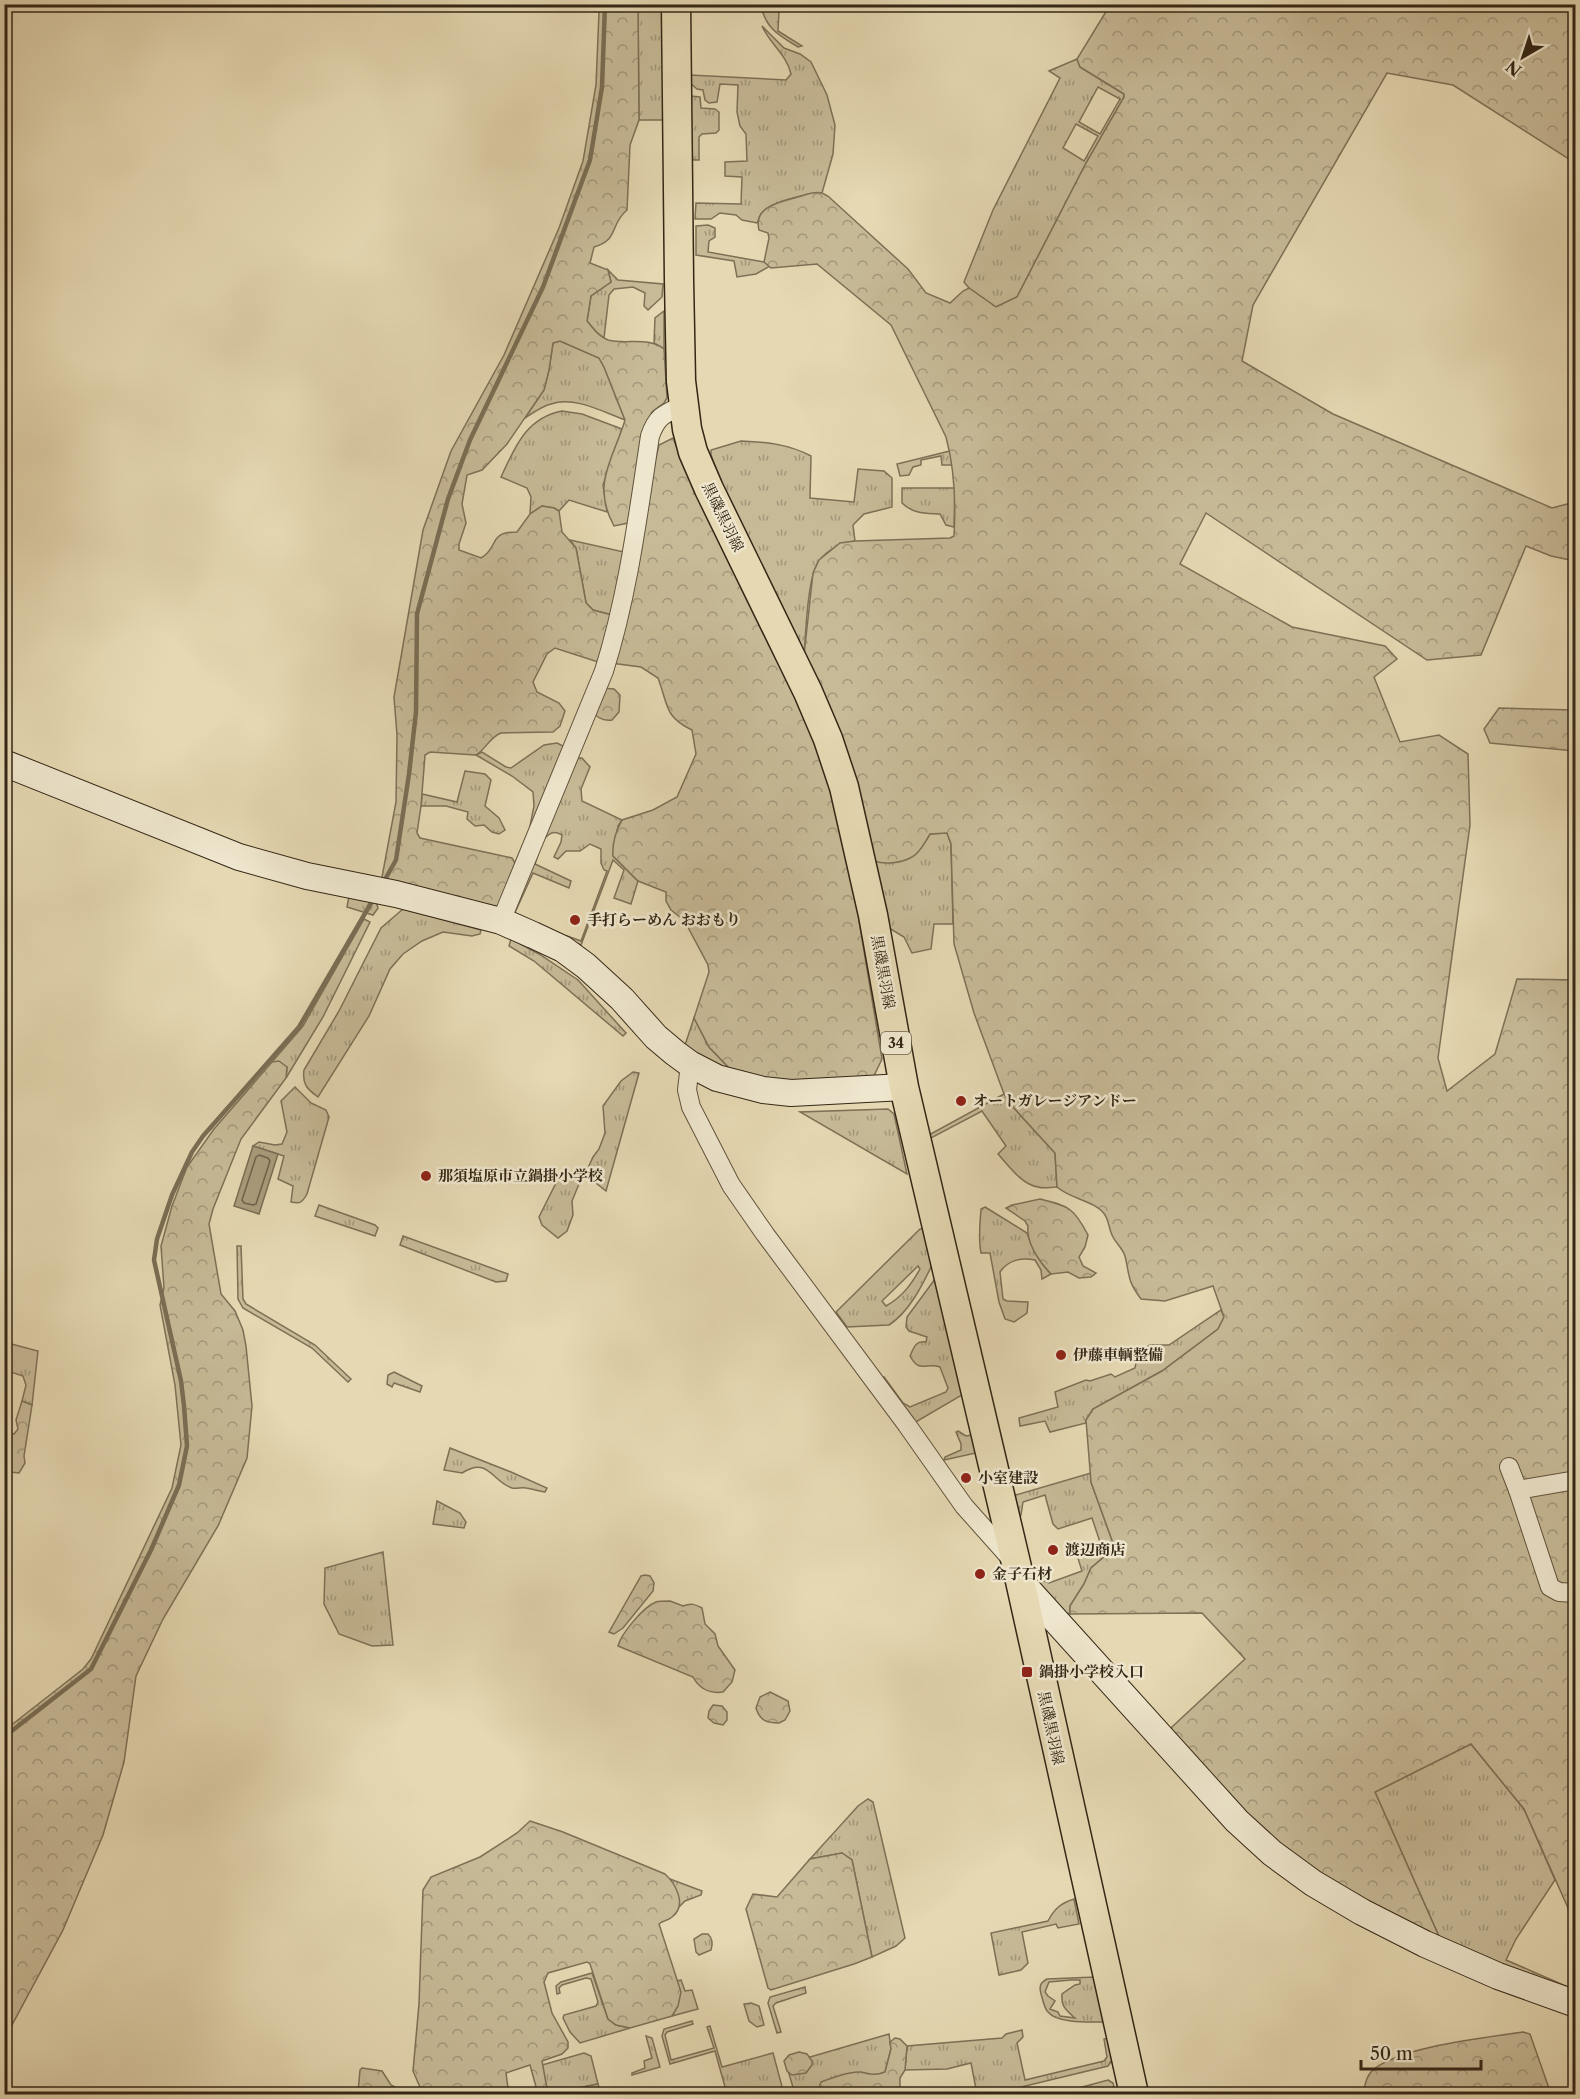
<svg xmlns="http://www.w3.org/2000/svg" width="1580" height="2099" viewBox="0 0 1580 2099" font-family="'Libre Caslon Text','Noto Serif JP',serif">
	<defs>
		<pattern id="grass-tufts" width="24" height="20" patternUnits="userSpaceOnUse" patternTransform="scale(1.5)"><rect width="24" height="20" fill="#c7ba97"/><path d="M3 7l-1-3M5 7V3M7 7l1-3M15 17l-1-3M17 17v-4M19 17l1-3" fill="none" stroke="#a2977a"/></pattern>
		<pattern id="forest-crowns" width="20" height="18" patternUnits="userSpaceOnUse" patternTransform="scale(1.5)"><rect width="20" height="18" fill="#c7ba97"/><path d="M2 6a3 3 0 1 1 6 0M12 15a3 3 0 1 1 6 0" fill="none" stroke="#a2977a"/></pattern>
	</defs>
	<rect width="100%" height="100%" fill="#e5d8b2"/>
	<filter id="stains"><feTurbulence type="fractalNoise" baseFrequency=".00333" numOctaves="4"/><feColorMatrix values="0 0 0 0 .2 0 0 0 0 .09 0 0 0 0 .02 0 0 0 .5 -.17"/></filter>
	<radialGradient id="worn" r=".72"><stop offset=".6" stop-color="#630" stop-opacity="0"/><stop offset="1" stop-color="#630" stop-opacity=".3"/></radialGradient>
	<g fill="url(#grass-tufts)" stroke="#7e7056" stroke-width="1.5" fill-rule="evenodd">
		<path d="M638,5H665L664,120H639Z"/>
		<path d="M761,6L777,7L779,12L778,31L802,46L798,47C779,35 766,29 761,6Z"/>
		<path d="M762,26L784,48L800,54L811,62L827,95L835,125L833,154L822,193C808,193 769,202 761,214C759,217 759,220 757,223L742,220L736,215L720,213L711,219H695L696,203L741,204L742,177L725,176V162L747,161L746,134L740,126L737,112L738,85L720,84L717,102L709,103L705,100L703,90L697,89L690,83V75L786,80L791,74C787,55 770,44 762,26Z"/>
		<path d="M1077,59L1080,67L1124,94V97L1085,165L1017,297L996,307L969,288L964,282L993,210L1060,78L1049,71ZM1098,87L1120,99L1100,134L1079,122ZM1076,124L1098,136L1084,161L1063,148Z"/>
		<path d="M690,96L700,97L701,108L715,109L719,112V130L716,133L702,134L699,137V160H693L689,130Z"/>
		<path d="M708,225L715,228V237L709,241L708,252L764,262L770,266L756,274L737,277L734,261L696,255V226Z"/>
		<path d="M608,270L618,280L663,284L662,297L648,310L644,306L645,293L633,287L614,289L609,295L604,338L597,333L587,321L591,296L611,282Z"/>
		<path d="M664,311V349L654,343L655,318Z"/>
		<path d="M560,341L599,358L604,367L625,420C603,412 575,396 551,404C542,406 533,413 525,418L544,390L549,370L553,343Z"/>
		<path d="M562,411L582,414L622,429L603,485L607,512L569,500L559,511L554,508L542,506L530,514L531,497L527,488L501,477C515,447 526,418 562,411Z"/>
		<path d="M741,441C767,442 788,444 811,456L810,498L854,502L858,469L884,471L892,478V507L864,514L853,525L855,541C841,543 827,550 819,561C807,578 806,633 804,655L719,477L711,455V450Z"/>
		<path d="M950,451L952,465H942L941,456L921,460V465L913,467L909,475L900,476L897,464Z"/>
		<path d="M902,488H955L954,527L946,525L940,514C926,513 913,514 902,503Z"/>
		<path d="M570,540L624,552L616,616L593,610L586,603L576,548Z"/>
		<path d="M557,743L565,747L532,827L530,826L534,806L533,792L512,776L476,755L482,752L506,767L511,768L544,745Z"/>
		<path d="M576,758H582L590,767L581,789L582,801L622,820L618,826L613,856L638,881L631,904L614,898L624,870L613,860L581,945L566,939L567,936L581,941L607,871L604,870L601,863V849L590,844L580,851H566L558,859L554,857L561,842L562,835C554,831 551,832 545,838H542Z"/>
		<path d="M465,771L485,774L491,780L485,806L499,818L505,830L499,834L492,832L484,825L475,826L467,819L468,812L446,806H421L422,794L457,802Z"/>
		<path d="M947,833L951,844L953,924H934L931,949L912,953L904,937L889,928L874,861L921,848L930,834Z"/>
		<path d="M541,845L535,864L571,881L569,888L533,873L513,917L511,911Z"/>
		<path d="M349,896L375,898L378,908L373,915L347,907Z"/>
		<path d="M403,909L481,930L480,934L472,936L443,932L422,941L403,954L390,969L369,1016L318,1097C307,1089 302,1084 304,1070L339,1011L381,928Z"/>
		<path d="M364,919L370,922L323,1017L286,1078L287,1067L272,1062L303,1026Z"/>
		<path d="M511,939L539,954L578,980L626,1033L623,1036L534,961L509,946Z"/>
		<path d="M694,1018L709,1047L732,1071L684,1048Z"/>
		<path d="M633,1072L639,1073L606,1191L591,1179L588,1168L593,1157L599,1149L605,1133L603,1106L621,1081Z"/>
		<path d="M295,1087L311,1103L326,1110L329,1117L307,1194C302,1203 300,1204 291,1202L293,1186L278,1179L284,1156L253,1146L259,1142L275,1145L282,1144L287,1132L281,1101Z"/>
		<path d="M1004,1094L1013,1107L1055,1153L1057,1187C1051,1187 1043,1189 1038,1187C1021,1184 1009,1166 998,1154L1006,1146L982,1111L931,1138L927,1136Z"/>
		<path d="M888,1109L894,1114L907,1174L800,1112Z"/>
		<path d="M572,1172L578,1175L579,1184L572,1201L573,1215L567,1231L558,1238L542,1225L539,1217L560,1175Z"/>
		<path d="M319,1205L375,1225L378,1228L375,1236L315,1216Z"/>
		<path d="M985,1207L1027,1233C1032,1249 1039,1262 1051,1274L1042,1279L1041,1270L1035,1260C1022,1257 1008,1260 1000,1272L1003,1299L1007,1301L1028,1302L1027,1313L1014,1322L1005,1319L999,1302L990,1253H981C978,1238 980,1224 981,1209Z"/>
		<path d="M920,1229H923L932,1265C922,1286 909,1312 889,1325L847,1327L836,1312ZM918,1266L920,1269C911,1285 902,1297 886,1306L882,1301Z"/>
		<path d="M403,1236L508,1274L506,1281L496,1282L400,1245Z"/>
		<path d="M237,1246H241L243,1299L246,1304L315,1345L351,1379L348,1382L312,1348L243,1308L238,1299Z"/>
		<path d="M935,1279L962,1395L914,1423L881,1378L884,1377L903,1403L910,1407L946,1392L948,1388L940,1367C925,1362 920,1374 910,1356C914,1347 916,1340 926,1342L927,1337L909,1331L906,1327L907,1317Z"/>
		<path d="M1221,1310L1224,1317L1218,1329L1162,1371L1093,1409L1086,1420V1423L1050,1432L1045,1421L1020,1426L1019,1418L1058,1407L1055,1392L1086,1380L1090,1381L1111,1374L1115,1377L1135,1368L1138,1352L1150,1345H1169Z"/>
		<path d="M4,1342L38,1351L32,1405L22,1401L26,1385L23,1376L11,1372L5,1375Z"/>
		<path d="M394,1372L422,1386L420,1392L394,1383L392,1387L387,1384L388,1375Z"/>
		<path d="M958,1431L966,1436L972,1435L976,1453L944,1460L945,1457L961,1450V1444L956,1432Z"/>
		<path d="M450,1448L511,1472L547,1488L545,1492C539,1491 532,1489 526,1488C522,1487 516,1489 512,1488C491,1481 489,1456 462,1473L444,1470Z"/>
		<path d="M1091,1473V1482L1113,1543L1112,1550L1091,1568L1084,1584L1070,1606V1614L1066,1613L1034,1580L1030,1568H1033L1042,1580L1049,1583L1082,1571L1077,1555L1101,1545L1092,1518L1058,1529L1053,1524L1045,1495L1023,1502L1021,1515L1016,1523L1009,1497Z"/>
		<path d="M437,1501L460,1513L466,1522L464,1528L433,1524Z"/>
		<path d="M383,1552L393,1645L372,1646L339,1634L324,1604L325,1568Z"/>
		<path d="M1471,1744L1524,1809L1555,1880L1516,1939L1506,1960L1566,1986L1563,1990L1441,1941L1375,1792Z"/>
		<path d="M868,1799L873,1802L905,1938L896,1946L872,1957L852,1860L842,1853L810,1859L858,1806Z"/>
		<path d="M670,1879L702,1891L701,1895L685,1901L678,1908L679,1899Z"/>
		<path d="M1074,1899L1079,1924L1058,1928L1056,1924L1022,1932L1028,1963L1021,1970L999,1975L991,1933L1048,1921C1054,1909 1061,1903 1074,1899Z"/>
		<path d="M702,1934H708C713,1939 713,1944 711,1950L699,1955L696,1952L694,1939Z"/>
		<path d="M592,1973L608,2019L616,2025L630,2028L580,2043L570,2032L563,2018L564,2015L596,2006L598,2002L591,1979L586,1978L562,1985L559,1988L560,1993L557,1994L556,1986L561,1982Z"/>
		<path d="M1095,1977L1104,2022C1090,2022 1058,2024 1048,2012C1044,2008 1043,2000 1041,1994C1039,1986 1040,1983 1047,1979ZM1071,1980H1080V1984L1075,1985L1062,1994C1061,2007 1066,2010 1075,2018L1060,2016L1058,2012L1050,2009L1055,2001L1048,1996L1045,1992L1049,1982Z"/>
		<path d="M681,1980L685,1991L692,1990L698,2009L672,2016C679,2004 682,1995 677,1981Z"/>
		<path d="M805,1987L806,1993L776,2003L773,2006L781,2032L777,2033L768,2003L770,1997Z"/>
		<path d="M751,2003L759,2006L764,2025L757,2027L749,2021L744,2004Z"/>
		<path d="M692,2021L693,2024L667,2032L665,2035L671,2060L714,2048L707,2027L710,2026L722,2067L773,2053L784,2094H727L715,2051L670,2064L662,2036L664,2029Z"/>
		<path d="M1022,2030L1023,2037L1017,2043L1025,2080L1104,2061L1107,2057L1104,2039L1109,2038L1113,2059L1108,2066L992,2094H977L971,2063L947,2069L905,2070L907,2046L1002,2038L1006,2034Z"/>
		<path d="M889,2034L891,2049L885,2072L877,2075H867L818,2090L819,2094H795L786,2064Z"/>
		<path d="M646,2036L652,2038L660,2067L632,2075V2073L645,2068L644,2061L652,2058Z"/>
		<path d="M584,2053L591,2056L598,2084L548,2094L542,2065Z"/>
	</g>
	<g fill="url(#forest-crowns)" stroke="#7e7056" stroke-width="1.5">
		<path d="M590,5H638L639,120L630,145L627,210C609,225 620,239 594,247L590,263L608,270L611,282L591,296L587,321C593,328 599,337 608,340C626,345 648,336 664,349L667,398L664,403L652,412L645,429L628,523L614,526C591,484 613,460 625,420L604,367L599,358L560,341L553,343L549,370L544,390L507,444L482,470L467,475L462,504L466,523L459,544V550L481,558C500,547 487,532 517,532L530,514L542,506L554,508L559,511L562,532L576,548L586,603L593,610L616,616L659,445L673,438L686,470L780,665L816,745L834,794L855,897L882,1059L872,1080L787,1087L732,1071L709,1047L694,1018L709,972L708,965L684,920L671,910L666,901V892L638,881L613,856C612,844 616,830 622,820L653,810L677,797L696,754L692,730C664,717 668,704 658,678L641,667L595,661L555,648L547,654L533,682L537,692L559,703L565,711L560,726L553,732L501,733C490,737 486,749 476,755L430,752L425,755L421,806L417,833L420,838L512,858L518,868L500,913L387,887L382,877L396,802L397,735L394,697L423,530L451,451L504,355L559,228L583,161L596,85L599,12Z"/>
		<path d="M1110,5H1575V163L1453,85L1387,73L1253,305L1242,361L1333,414L1552,508L1575,502V561L1551,556L1526,546L1481,655L1427,660L1206,513L1180,564L1292,627L1385,646L1397,659L1374,677L1400,742L1439,735L1468,754L1470,825L1438,1058L1447,1091L1495,1054L1517,979L1575,980V1935L1568,1908L1524,1809L1471,1744L1375,1792L1441,1941L1416,1930L1274,1848L1170,1733L1172,1727L1245,1659L1202,1613L1070,1614V1606L1084,1584L1091,1568L1112,1550L1113,1543L1091,1482L1086,1420L1093,1409L1162,1371L1218,1329L1224,1317L1213,1286L1165,1301L1141,1299C1127,1280 1130,1277 1125,1256C1123,1249 1116,1243 1113,1237C1109,1230 1109,1221 1105,1215C1096,1201 1070,1199 1057,1187L1055,1153L1013,1107L1004,1094L974,1013L954,944L951,844L947,833L930,834C925,842 920,853 912,857C902,863 884,865 874,861L804,655L813,573L819,560L840,543L855,541L950,538L954,536C956,502 955,470 946,437L891,325L817,264L771,268L764,262L769,238L768,233L759,230C753,206 781,202 798,197C805,195 814,191 822,193C822,193 830,197 830,198L908,269L926,293L950,303L963,291L969,288L996,307L1017,297L1085,165L1124,97V94L1080,67L1077,59Z"/>
		<path d="M602,688L614,689L620,695L619,712L612,720C603,721 597,719 593,711Z"/>
		<path d="M1499,708L1575,710V751L1490,743L1484,729Z"/>
		<path d="M279,1061L287,1067L286,1078L241,1139L213,1209L209,1224L221,1294L235,1311L243,1330L246,1346L252,1406L247,1458L218,1526L163,1619L136,1676L124,1762L103,1835L63,1930L5,2038V1730L83,1669L91,1659L172,1488L181,1445L175,1385L160,1305L164,1288L161,1246L172,1206L187,1167L214,1129L272,1062Z"/>
		<path d="M1040,1199C1069,1206 1074,1208 1088,1235L1085,1247L1079,1257L1083,1266L1096,1273L1091,1277L1079,1278L1068,1272L1051,1274C1039,1261 1026,1244 1028,1226L1025,1221L1006,1208L1012,1205Z"/>
		<path d="M22,1401L32,1405L24,1456L25,1463L19,1473L10,1472L5,1468L4,1416L9,1419V1432L14,1434L18,1429L16,1420Z"/>
		<path d="M645,1575L650,1576L654,1583L653,1591L623,1628L614,1634L609,1632L641,1576Z"/>
		<path d="M670,1601L683,1606C691,1603 695,1604 702,1608L705,1624L715,1634L718,1646L735,1670L732,1682L723,1692C709,1694 699,1688 693,1677L618,1646C621,1634 643,1607 656,1602C659,1601 666,1601 670,1601Z"/>
		<path d="M770,1692L788,1701L790,1711L785,1720L779,1723C767,1723 760,1721 756,1708L760,1697Z"/>
		<path d="M713,1705L722,1706L727,1712V1720L723,1725L714,1723L708,1718L709,1711Z"/>
		<path d="M530,1821L563,1832L665,1874C675,1883 688,1905 672,1917C668,1921 663,1920 659,1924L681,1992L678,2006L672,2016L630,2028L616,2025L608,2019L590,1964L587,1962L548,1973L544,1982L552,2013L568,2042V2048L562,2054L542,2061L548,2094H538L530,2065L506,2073L508,2088L504,2094H423L413,2071L419,2004L423,1890L431,1877L480,1857L517,1833Z"/>
		<path d="M842,1853L852,1860L872,1957L854,1964L771,1990L768,1988L746,1909L753,1894L777,1897L810,1859Z"/>
		<path d="M1523,2032L1530,2034L1551,2094H1363C1365,2086 1366,2075 1374,2069C1403,2046 1485,2038 1523,2032Z"/>
		<path d="M895,2038L900,2039L907,2046L905,2070L900,2078V2094H819L818,2090L821,2082C831,2078 851,2071 861,2072C871,2074 875,2076 885,2072L891,2049L890,2042Z"/>
		<path d="M799,2052L807,2054L812,2061V2065L806,2073L792,2075L787,2071L784,2061L789,2055Z"/>
		<path d="M362,2068L382,2071L391,2085L409,2094H355L358,2092L360,2070Z"/>
		<path d="M1108,2080L1113,2083L1116,2094H1056Z"/>
		<path d="M598,2084L601,2094H552Z"/>
	</g>
	<path fill="#a99c7d" stroke="#7a6d54" stroke-width="1.5" d="M253,1146L278,1154L259,1214L234,1206Z"/>
	<g fill="none" stroke-linecap="round" stroke-linejoin="round">
		<path stroke="#6e624a" stroke-width="1.5" d="M259,1155L268,1158L270,1161L256,1204L253,1205L244,1203L242,1200L256,1157Z"/>
		<g stroke="#7a6d54" stroke-width="4.5">
			<path d="M383,883L396,860L409,774L416,712L417,614L448,499L470,440L543,287L590,160L602,87L605,4"/>
			<path d="M4,1737L91,1669L151,1550L179,1485L187,1446L184,1406L181,1381L154,1260L157,1239L172,1195L192,1152L203,1136L299,1027L374,898"/>
		</g>
		<defs>
			<g id="street">
				<path d="M501,921L604,671C628,595 638,515 650,436C657,416 664,414 683,405"/>
				<path d="M690,1064L687,1090L691,1107L731,1185L765,1234L907,1425L964,1506L1013,1561"/>
				<path d="M1509,1467L1518,1490"/>
				<path d="M1576,1480L1518,1490L1550,1587L1559,1592L1576,1593"/>
			</g>
			<g id="secondary">
				<path d="M4,763L239,857L307,876L396,894L501,921L533,935L563,949L586,966L622,999L656,1037L675,1053L690,1064L717,1078L763,1090L791,1093L904,1087"/>
				<path d="M1020,1581L1237,1821L1272,1853L1313,1883L1362,1912L1425,1944L1498,1976L1576,2004"/>
			</g>
			<path id="primary" d="M676,4L679,280L681,381L687,429L693,452L709,489L808,692L828,739L844,787L873,915L904,1087L1016,1563L1134,2094"/>
		</defs>
		<use href="#street" stroke="#60533d" stroke-width="20"/>
		<use href="#secondary" stroke="#342716" stroke-width="28"/>
		<use href="#primary" stroke="#342716" stroke-width="31"/>
		<use href="#street" stroke="#eee6cd" stroke-width="18"/>
		<use href="#secondary" stroke="#eee6cd" stroke-width="26"/>
		<use href="#primary" stroke="#e5d8b2" stroke-width="28"/>
	</g>
	<g fill="#8f2418" stroke="#eee6cd" stroke-width="2">
		<circle cx="575" cy="920" r="6"/>
		<circle cx="961" cy="1101" r="6"/>
		<circle cx="426" cy="1176" r="6"/>
		<circle cx="1061" cy="1355" r="6"/>
		<circle cx="966" cy="1478" r="6"/>
		<circle cx="1053" cy="1550" r="6"/>
		<circle cx="980" cy="1574" r="6"/>
		<rect x="1021" y="1666" width="12" height="12" rx="3"/>
	</g>
	<g text-anchor="middle" stroke-width="5" stroke-linejoin="round" paint-order="stroke">
		<rect fill="#eee6cd" stroke="#6c604d" stroke-width="1.5" x="881" y="1032" width="30" height="22" rx="4.5"/>
		<g font-size="14" font-weight="bold" fill="#342716">
			<text x="896" y="1048">34</text>
		</g>
		<g font-size="15" fill="#342716" stroke="#eee6cd">
			<text transform="translate(723 517) rotate(64)" y="5">黒磯黒羽線</text>
			<text transform="translate(883 972) rotate(80)" y="5">黒磯黒羽線</text>
			<text transform="translate(1051 1728) rotate(78)" y="5">黒磯黒羽線</text>
		</g>
		<g font-size="15" font-weight="bold" fill="#342716" stroke="#eee6cd" text-anchor="start">
			<text x="587" y="925">手打らーめん おおもり</text>
			<text x="973" y="1106">オートガレージアンドー</text>
			<text x="438" y="1181">那須塩原市立鍋掛小学校</text>
			<text x="1073" y="1360">伊藤車輌整備</text>
			<text x="978" y="1483">小室建設</text>
			<text x="1065" y="1555">渡辺商店</text>
			<text x="992" y="1579">金子石材</text>
			<text x="1039" y="1677">鍋掛小学校入口</text>
		</g>
	</g>
	<rect width="1580" height="2099" fill="none" stroke="#e5d8b2" stroke-width="24"/>
	<rect x="6" y="6" width="1568" height="2087" fill="none" stroke="#342716" stroke-width="3"/>
	<rect x="12" y="12" width="1556" height="2075" fill="none" stroke="#342716" stroke-width="1.5"/>
	<g transform="translate(1523 57) rotate(219)" stroke="#eee6cd" stroke-width="4.5" paint-order="stroke">
	<path d="M0-4.5L10 22L0 15L-10 22Z" fill="#342716"/>
	<text y="-9" font-size="16" font-weight="bold" text-anchor="middle" fill="#342716">N</text>
	</g>
	<path d="M1361 2060v9h120v-9" fill="none" stroke="#342716" stroke-width="3"/>
	<text x="1370" y="2060" font-size="18" fill="#342716" stroke="#eee6cd" stroke-width="4.5" paint-order="stroke">50 m</text>
	<rect width="100%" height="100%" filter="url(#stains)"/>
	<rect width="100%" height="100%" fill="url(#worn)"/>
</svg>
